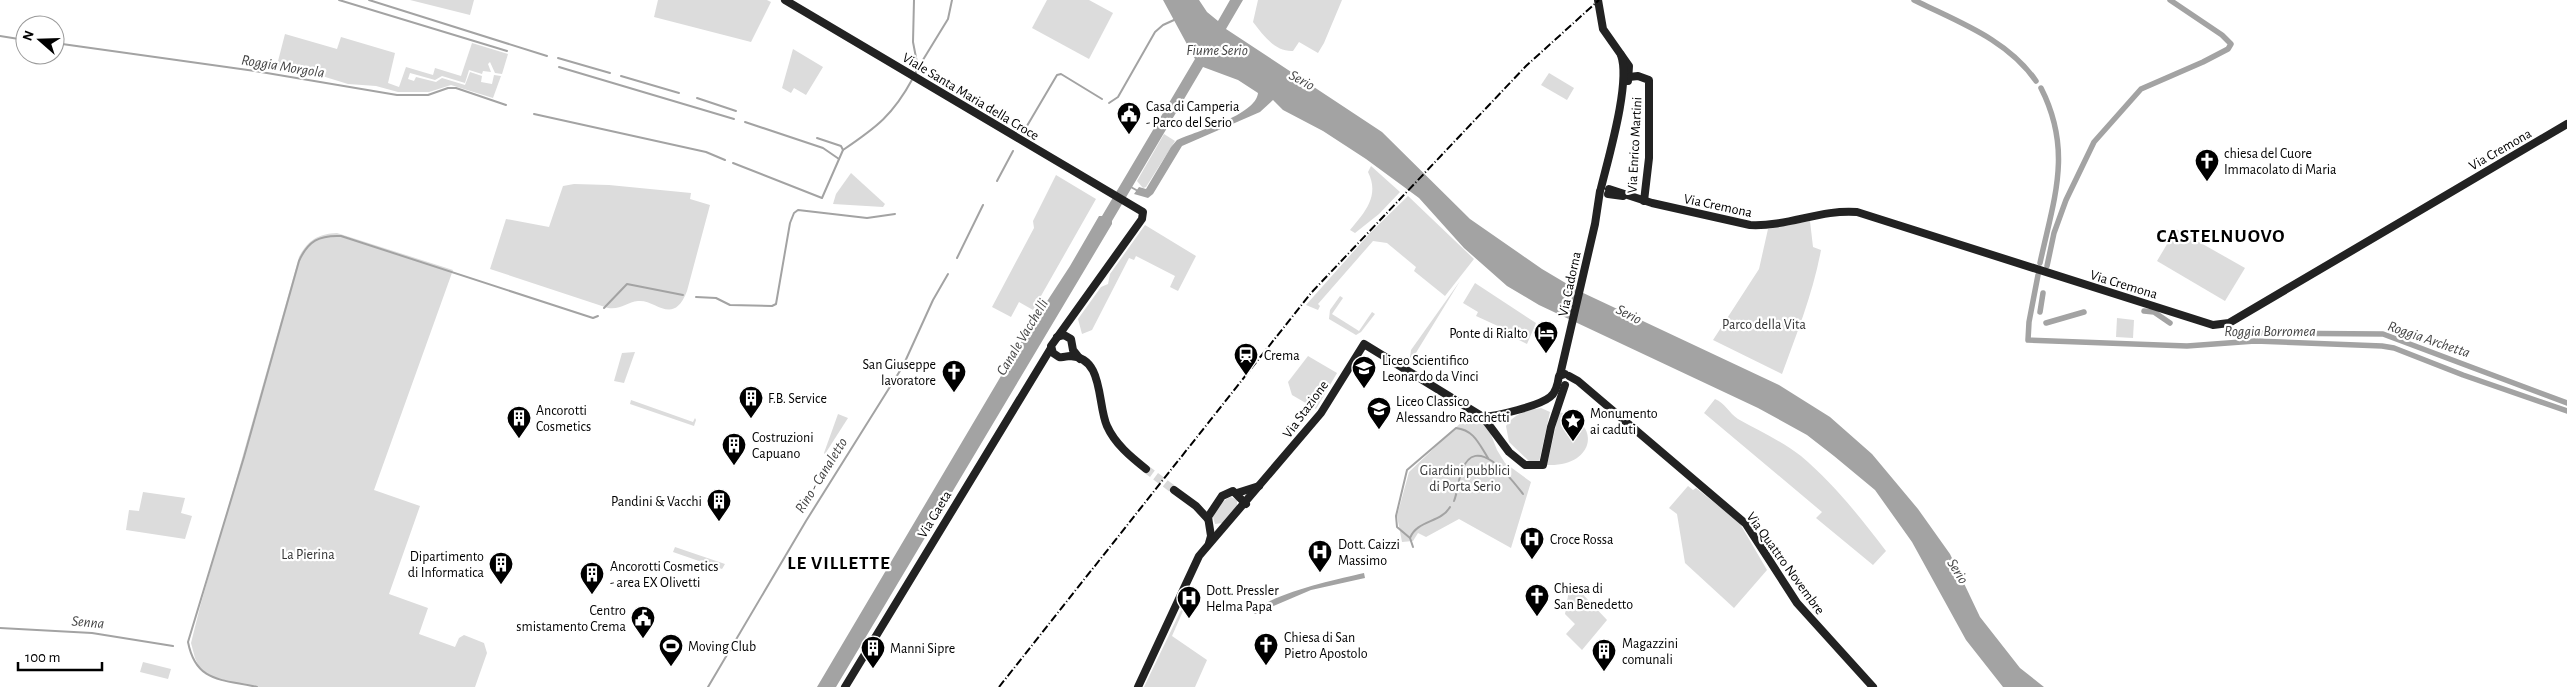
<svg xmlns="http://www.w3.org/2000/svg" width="2567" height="687" viewBox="0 0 2567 687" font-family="'Alegreya Sans',sans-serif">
	<rect width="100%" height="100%" fill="#fff"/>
	<g fill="#dcdcdc">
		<path d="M410,0H474L470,15Z"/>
		<path d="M658,0H767L771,2L751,42L654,17Z"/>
		<path d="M1047,0H1089L1113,13L1089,59L1032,28Z"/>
		<path d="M1258,0H1342L1324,43L1318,53L1299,42L1293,51C1275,52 1263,35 1253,22Z"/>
		<path d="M285,34L337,49L341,37L395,53L388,83L399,87L406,67L433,75L435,68L461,76L472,43L508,54L502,74L495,73L490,62L488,64L491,72L483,71L482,74L469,70L465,83L442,76L435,80L410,73L408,79L414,81L416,77L436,82L442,78L465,85L470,72L482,76L481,82L492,84L494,75L501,76L493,98L451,85L429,92H398L376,86L348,84L322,76L279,70L277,65Z"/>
		<path d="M793,49L823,67L806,95L794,88L791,93L782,88Z"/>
		<path d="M1549,73L1574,88L1567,100L1541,85Z"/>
		<path d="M1164,134L1175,141L1146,187L1143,188L1137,181Z"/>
		<path d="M1371,166L1400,192L1379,214L1355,233L1350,230C1365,212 1380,196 1368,172Z"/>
		<path d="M851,173L885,204L883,207L833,204L836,194Z"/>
		<path d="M1056,175L1096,199L1033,310L1019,302L1011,317L992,307L1034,228L1033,221Z"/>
		<path d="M574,184L609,185L691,193L690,199L710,205L687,291C673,327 656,299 638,301C627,302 621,310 608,308L490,269L506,219L549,227L563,186Z"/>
		<path d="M1408,196L1474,259L1445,296L1414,271L1416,267L1387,243L1373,241L1318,304L1320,306L1318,310L1306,305L1370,233Z"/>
		<path d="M1810,221L1813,247L1821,250C1813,293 1797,333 1782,374L1713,340L1759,269L1768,229Z"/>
		<path d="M1145,225L1196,256L1178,291L1170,287L1175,276L1136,256L1134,260L1129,258L1092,330L1082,334L1078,319L1101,287L1108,284L1110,274Z"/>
		<path d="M2176,229L2245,268L2225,301L2157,261Z"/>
		<path d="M337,233L453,270L374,490L420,506L389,594L428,608L419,634L455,647L459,638L464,635L484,643L487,653L475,687H259L234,683L210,676L199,667L195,658L191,643L200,607L299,257C308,240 318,234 337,233Z"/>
		<path d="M1460,281L1414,356L1415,364L1410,357L1411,350Z"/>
		<path d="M1475,283L1536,323L1527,344L1499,330L1500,327L1476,316L1478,312L1463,303Z"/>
		<path d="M1340,296L1343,298L1332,314L1359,331L1372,312L1375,314L1361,332L1356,335L1329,319L1330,310Z"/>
		<path d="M2117,318L2134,320L2133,338L2116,337Z"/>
		<path d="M635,352L624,383L614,381L622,353Z"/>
		<path d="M1308,356L1337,373L1316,409L1292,395L1288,382Z"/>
		<path d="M1715,399C1725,403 1729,413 1738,419C1759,431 1782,441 1801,456C1834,484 1860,517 1886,551L1873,565L1816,518L1822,512L1704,413Z"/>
		<path d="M631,400L693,422L695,418L696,420L694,426L630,404Z"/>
		<path d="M1541,408L1550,412L1539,462L1531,463L1509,442L1506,426C1513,414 1528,410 1541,408Z"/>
		<path d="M1559,412C1603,422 1595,467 1547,465Z"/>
		<path d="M838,414L848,418L825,454L824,453Z"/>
		<path d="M1469,415L1488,427L1497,450L1505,463L1531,482L1511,548L1459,519L1426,537L1418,533L1413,541L1402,542L1397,516L1409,472Z"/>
		<path d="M1688,486L1693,490L1696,488L1739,522L1767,570L1734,608L1685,563L1677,514L1669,508Z"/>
		<path d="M143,492L185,498L181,513L192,516L185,539L126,530L129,510L139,511Z"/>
		<path d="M1231,497L1237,500V506L1222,523L1215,524L1213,517C1216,509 1223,499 1231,497Z"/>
		<path d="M675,547L725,564L722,569L673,552Z"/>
		<path d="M1574,585L1607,620L1582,650L1566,634L1575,624L1565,614L1569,590Z"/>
		<path d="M1181,610L1183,611L1172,636L1207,660L1195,687H1144Z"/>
		<path d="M143,662L171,669L168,679L140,672Z"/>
	</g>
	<g fill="#a3a3a3">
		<path d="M1163,0H1199L1207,12L1218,21L1230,0H1243L1226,29L1382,132L1470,219L1542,269L1579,291L1779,385L1830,417L1872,454L1918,509L1950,554L1980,617L2020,668L2044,687H2003L1966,640L1912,542L1875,490L1834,456L1807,435L1758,408L1539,305L1507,286L1464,248L1419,198L1366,159L1323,131L1283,110L1273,100L1260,112L1182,146L1153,194L1148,198L1134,194L1139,187L1146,189L1171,147L1177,140C1197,131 1256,115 1258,93L1238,80L1203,67L1112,221V224L836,687H817L1027,332L1070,266L1099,216H1102L1195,59Z"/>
		<path d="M1364,573L1365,578L1311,590L1255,614L1253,612C1275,592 1335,580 1364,573Z"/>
	</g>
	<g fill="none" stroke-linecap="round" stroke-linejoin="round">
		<g stroke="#a3a3a3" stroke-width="2">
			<path d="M339,0L507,51"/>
			<path d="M369,0L547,56"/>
			<path d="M914,0L913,42L918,68L915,74"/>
			<path d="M0,36L25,40"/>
			<path d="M55,43L255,71L397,95H428L448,88H456L506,105"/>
			<path d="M558,58L610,73"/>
			<path d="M559,67L734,119"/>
			<path d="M918,68L948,19L952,0"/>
			<path d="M621,76L679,93"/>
			<path d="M697,98L736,111"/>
			<path d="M1109,103L1118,97L1155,32L1163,25L1174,20"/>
			<path d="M534,114L706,152L725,160"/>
			<path d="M745,122L823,148L839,159"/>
			<path d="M1024,131L1057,75L1061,74L1102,99"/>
			<path d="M817,138L841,146L843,150C877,127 893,115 913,78"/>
			<path d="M733,163L822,198L843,150"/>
			<path d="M997,181L1013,151"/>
			<path d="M1129,186L1138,191"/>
			<path d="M957,258L983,205"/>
			<path d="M696,297L716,298L730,305L772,306L776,304L790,223L794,213L798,210L867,218L895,214"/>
			<path d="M604,308L627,284L683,295"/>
			<path d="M1454,501C1458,491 1458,480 1462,470C1477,432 1512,480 1523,494"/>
			<path d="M1410,538L1397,527L1396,516L1407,470L1456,428C1474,430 1479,444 1488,458"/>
			<path d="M1413,547L1410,538C1417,520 1441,523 1450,507"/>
			<path d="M0,628L92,633L173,646"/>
			<path d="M257,687C222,679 196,683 188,642L244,457L299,261C308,241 319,235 341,236L593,318L598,316"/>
			<path d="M708,687L806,521L903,366L933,300L948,274"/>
		</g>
		<g stroke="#a3a3a3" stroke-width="5.5">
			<path d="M1914,0C1958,22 2007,39 2036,81"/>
			<path d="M2040,263C2054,198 2073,151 2041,88"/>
			<path d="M2047,266L2054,233L2066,200L2094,142L2141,89L2203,62L2228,49L2231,44L2222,35L2170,0"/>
			<path d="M2038,275L2029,322L2028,340L2187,346L2255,341L2382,346L2394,348L2463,375L2567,411"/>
			<path d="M2144,311L2154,312L2170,323"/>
			<path d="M2040,312L2043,293"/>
			<path d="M2046,323L2084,312"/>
			<path d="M2246,333L2383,334L2567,403"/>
		</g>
		<path stroke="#d9d9d9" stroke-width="8" stroke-dasharray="8 4" stroke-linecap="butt" d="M1146,469L1174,490"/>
		<g stroke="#222" stroke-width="8">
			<path d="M785,0L1143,212L1142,219L1051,346L1053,353L1059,357C1063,358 1066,356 1070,356C1104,357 1097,404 1107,426C1115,444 1131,457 1146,469"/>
			<path d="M1598,0L1603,29L1629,66L1628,81"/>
			<path d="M1629,77L1638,76L1649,80V158L1644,201"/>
			<path d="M1601,188C1608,159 1631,82 1621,55"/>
			<path d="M1609,189L1652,203L1750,225C1787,227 1821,209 1857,212L2213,325L2229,323L2567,124"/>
			<path d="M1608,194L1623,196"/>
			<path d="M1057,337L1064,335L1071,339L1073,350L1080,359"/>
			<path d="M1560,375L1595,224L1600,191"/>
			<path d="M1569,376L1578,381L1746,524L1797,603L1873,687"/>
			<path d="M1483,417C1497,416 1539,406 1550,397C1556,393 1558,383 1559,376L1565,374"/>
			<path d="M1174,490L1196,506L1208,519"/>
			<path d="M1237,493L1259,486"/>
			<path d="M1209,543L1211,536L1208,517L1222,496L1233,491L1246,504"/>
			<path d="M845,687L1051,348"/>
			<path d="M1138,687L1199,556L1321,413L1364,344L1483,417L1509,452L1525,465H1543L1551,427L1565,385"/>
		</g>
		<path stroke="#000" stroke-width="2" stroke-dasharray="8 2.5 1 2.5" stroke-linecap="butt" d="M999,687L1311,293L1526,66L1599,0"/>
	</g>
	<defs>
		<symbol id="civic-pin" viewBox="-11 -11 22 30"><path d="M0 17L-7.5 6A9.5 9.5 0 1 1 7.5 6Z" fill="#000" stroke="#fff"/><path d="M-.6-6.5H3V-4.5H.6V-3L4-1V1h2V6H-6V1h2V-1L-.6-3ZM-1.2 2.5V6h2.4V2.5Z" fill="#fff"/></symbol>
		<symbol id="church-pin" viewBox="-11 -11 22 30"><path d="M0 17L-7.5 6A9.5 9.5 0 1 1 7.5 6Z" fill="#000" stroke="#fff"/><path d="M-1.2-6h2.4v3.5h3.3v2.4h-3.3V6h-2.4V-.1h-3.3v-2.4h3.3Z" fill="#fff"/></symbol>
		<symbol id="hotel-pin" viewBox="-11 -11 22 30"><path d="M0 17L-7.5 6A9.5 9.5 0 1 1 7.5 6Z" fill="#000" stroke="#fff"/><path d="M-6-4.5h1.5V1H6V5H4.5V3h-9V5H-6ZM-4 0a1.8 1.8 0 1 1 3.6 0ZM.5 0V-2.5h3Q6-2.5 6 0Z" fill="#fff"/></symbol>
		<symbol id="station-pin" viewBox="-11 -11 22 30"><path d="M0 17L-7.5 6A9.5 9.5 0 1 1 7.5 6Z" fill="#000" stroke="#fff"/><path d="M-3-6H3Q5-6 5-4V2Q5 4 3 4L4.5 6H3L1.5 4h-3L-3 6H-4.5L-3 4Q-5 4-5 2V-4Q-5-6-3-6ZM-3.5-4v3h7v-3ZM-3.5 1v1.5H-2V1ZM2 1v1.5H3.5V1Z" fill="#fff"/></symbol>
		<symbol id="school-pin" viewBox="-11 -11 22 30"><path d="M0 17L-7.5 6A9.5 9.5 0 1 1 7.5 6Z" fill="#000" stroke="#fff"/><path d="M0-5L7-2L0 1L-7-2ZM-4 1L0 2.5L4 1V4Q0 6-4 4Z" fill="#fff"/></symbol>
		<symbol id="building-pin" viewBox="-11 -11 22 30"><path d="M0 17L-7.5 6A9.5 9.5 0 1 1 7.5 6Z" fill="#000" stroke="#fff"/><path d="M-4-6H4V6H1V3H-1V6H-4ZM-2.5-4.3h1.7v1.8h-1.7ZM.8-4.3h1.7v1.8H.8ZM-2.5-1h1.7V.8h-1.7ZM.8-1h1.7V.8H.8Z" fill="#fff"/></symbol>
		<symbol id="sight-pin" viewBox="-11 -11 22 30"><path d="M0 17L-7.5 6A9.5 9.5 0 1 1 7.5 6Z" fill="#000" stroke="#fff"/><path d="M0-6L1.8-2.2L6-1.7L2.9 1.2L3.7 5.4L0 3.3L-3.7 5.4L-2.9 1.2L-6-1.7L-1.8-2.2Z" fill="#fff"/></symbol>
		<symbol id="hospital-pin" viewBox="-11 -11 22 30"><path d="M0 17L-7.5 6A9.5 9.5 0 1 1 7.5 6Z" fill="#000" stroke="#fff"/><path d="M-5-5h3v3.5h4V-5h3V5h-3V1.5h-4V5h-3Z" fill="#fff"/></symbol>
		<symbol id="stadium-pin" viewBox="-11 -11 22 30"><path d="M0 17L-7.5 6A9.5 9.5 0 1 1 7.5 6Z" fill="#000" stroke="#fff"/><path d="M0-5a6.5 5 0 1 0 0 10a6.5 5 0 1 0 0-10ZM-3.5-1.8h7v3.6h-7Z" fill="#fff"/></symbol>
	</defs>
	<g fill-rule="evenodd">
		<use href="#civic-pin" x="1115" y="100" width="28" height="38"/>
		<use href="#church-pin" x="2193" y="147" width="28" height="38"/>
		<use href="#hotel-pin" x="1532" y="319" width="28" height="38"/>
		<use href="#station-pin" x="1232" y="341" width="28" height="38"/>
		<use href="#school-pin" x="1350" y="354" width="28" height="38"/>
		<use href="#church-pin" x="940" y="358" width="28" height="38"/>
		<use href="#building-pin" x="737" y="384" width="28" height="38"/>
		<use href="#school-pin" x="1365" y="395" width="28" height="38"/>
		<use href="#building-pin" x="505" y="404" width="28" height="38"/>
		<use href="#sight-pin" x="1559" y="407" width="28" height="38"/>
		<use href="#building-pin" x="720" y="431" width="28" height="38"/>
		<use href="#building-pin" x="705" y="487" width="28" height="38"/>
		<use href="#hospital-pin" x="1518" y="525" width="28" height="38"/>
		<use href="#hospital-pin" x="1306" y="538" width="28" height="38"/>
		<use href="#building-pin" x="487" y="550" width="28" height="38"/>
		<use href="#building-pin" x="578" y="560" width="28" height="38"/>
		<use href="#church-pin" x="1523" y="582" width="28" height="38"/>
		<use href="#hospital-pin" x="1175" y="584" width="28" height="38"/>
		<use href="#civic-pin" x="629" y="604" width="28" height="38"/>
		<use href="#church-pin" x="1252" y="631" width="28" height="38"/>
		<use href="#stadium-pin" x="657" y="632" width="28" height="38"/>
		<use href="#building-pin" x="859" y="634" width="28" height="38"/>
		<use href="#building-pin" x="1590" y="637" width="28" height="38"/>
	</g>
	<g text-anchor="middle" stroke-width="4.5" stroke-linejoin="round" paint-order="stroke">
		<g font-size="14" fill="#000" stroke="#fff">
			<text transform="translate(971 96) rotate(31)" y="5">Viale Santa Maria della Croce</text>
			<text transform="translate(1634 145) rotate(-87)" y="5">Via Enrico Martini</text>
			<text transform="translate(2500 149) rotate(-30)" y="5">Via Cremona</text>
			<text transform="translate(1718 205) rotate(12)" y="5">Via Cremona</text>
			<text transform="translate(1569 284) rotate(-78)" y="5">Via Cadorna</text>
			<text transform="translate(2124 284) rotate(17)" y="5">Via Cremona</text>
			<text transform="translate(1305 409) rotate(-54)" y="5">Via Stazione</text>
			<text transform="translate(934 514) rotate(-59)" y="5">Via Gaeta</text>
			<text transform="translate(1786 563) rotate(54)" y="5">Via Quattro Novembre</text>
		</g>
		<g font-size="14" fill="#000" stroke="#fff" text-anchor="start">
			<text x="1146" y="111">Casa di Camperia<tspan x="1146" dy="16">- Parco del Serio</tspan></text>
			<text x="2224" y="158">chiesa del Cuore<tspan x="2224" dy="16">Immacolato di Maria</tspan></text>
			<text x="1528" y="338" text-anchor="end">Ponte di Rialto</text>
			<text x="1264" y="360">Crema</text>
			<text x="1382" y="365">Liceo Scientifico<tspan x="1382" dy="16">Leonardo da Vinci</tspan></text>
			<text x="936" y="369" text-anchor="end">San Giuseppe<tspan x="936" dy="16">lavoratore</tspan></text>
			<text x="768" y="403">F.B. Service</text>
			<text x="1396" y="406">Liceo Classico<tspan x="1396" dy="16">Alessandro Racchetti</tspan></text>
			<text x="536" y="415">Ancorotti<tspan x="536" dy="16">Cosmetics</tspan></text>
			<text x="1590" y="418">Monumento<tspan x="1590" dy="16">ai caduti</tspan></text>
			<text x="752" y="442">Costruzioni<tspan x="752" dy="16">Capuano</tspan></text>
			<text x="702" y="506" text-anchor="end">Pandini &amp; Vacchi</text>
			<text x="1550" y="544">Croce Rossa</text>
			<text x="1338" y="549">Dott. Caizzi<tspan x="1338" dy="16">Massimo</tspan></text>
			<text x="484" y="561" text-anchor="end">Dipartimento<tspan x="484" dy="16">di Informatica</tspan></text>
			<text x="610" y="571">Ancorotti Cosmetics<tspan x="610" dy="16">- area EX Olivetti</tspan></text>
			<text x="1554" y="593">Chiesa di<tspan x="1554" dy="16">San Benedetto</tspan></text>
			<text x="1206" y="595">Dott. Pressler<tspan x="1206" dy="16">Helma Papa</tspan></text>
			<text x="626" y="615" text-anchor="end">Centro<tspan x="626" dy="16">smistamento Crema</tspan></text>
			<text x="1284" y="642">Chiesa di San<tspan x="1284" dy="16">Pietro Apostolo</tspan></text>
			<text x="1622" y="648">Magazzini<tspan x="1622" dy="16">comunali</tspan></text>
			<text x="688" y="651">Moving Club</text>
			<text x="890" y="653">Manni Sipre</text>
		</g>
		<g font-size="14" fill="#333" stroke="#fff">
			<text x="1764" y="329">Parco della Vita</text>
			<text x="1465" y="475">Giardini pubblici<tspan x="1465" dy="16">di Porta Serio</tspan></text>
			<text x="308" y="559">La Pierina</text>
		</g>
		<g font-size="15" font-style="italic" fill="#444" stroke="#fff">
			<text x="1217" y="55">Fiume Serio</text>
			<text transform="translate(283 66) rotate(9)" y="5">Roggia Morgola</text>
			<text transform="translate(1302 80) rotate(29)" y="5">Serio</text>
			<text transform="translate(1629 314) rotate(27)" y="5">Serio</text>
			<text x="2270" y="336">Roggia Borromea</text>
			<text transform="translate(1022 337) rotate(-59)" y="5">Canale Vacchelli</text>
			<text transform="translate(2429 339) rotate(19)" y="5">Roggia Archetta</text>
			<text transform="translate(821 475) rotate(-58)" y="5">Rino - Canaletto</text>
			<text transform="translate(1958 571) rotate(58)" y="5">Serio</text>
			<text transform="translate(88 622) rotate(5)" y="5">Senna</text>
		</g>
		<g font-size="19" font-weight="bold" letter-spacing="1" fill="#000" stroke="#fff">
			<text x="2221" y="242">CASTELNUOVO</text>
			<text x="839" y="569">LE VILLETTE</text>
		</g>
	</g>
	<g transform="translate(40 40) rotate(290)"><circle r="24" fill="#ffffff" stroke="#999999"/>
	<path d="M0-4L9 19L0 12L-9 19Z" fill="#000000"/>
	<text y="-8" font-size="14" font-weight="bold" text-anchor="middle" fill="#000000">N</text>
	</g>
	<path d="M18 662v8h84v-8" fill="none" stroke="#000000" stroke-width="2.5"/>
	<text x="25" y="662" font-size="15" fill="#000000" stroke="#ffffff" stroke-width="4" paint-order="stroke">100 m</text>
</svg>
